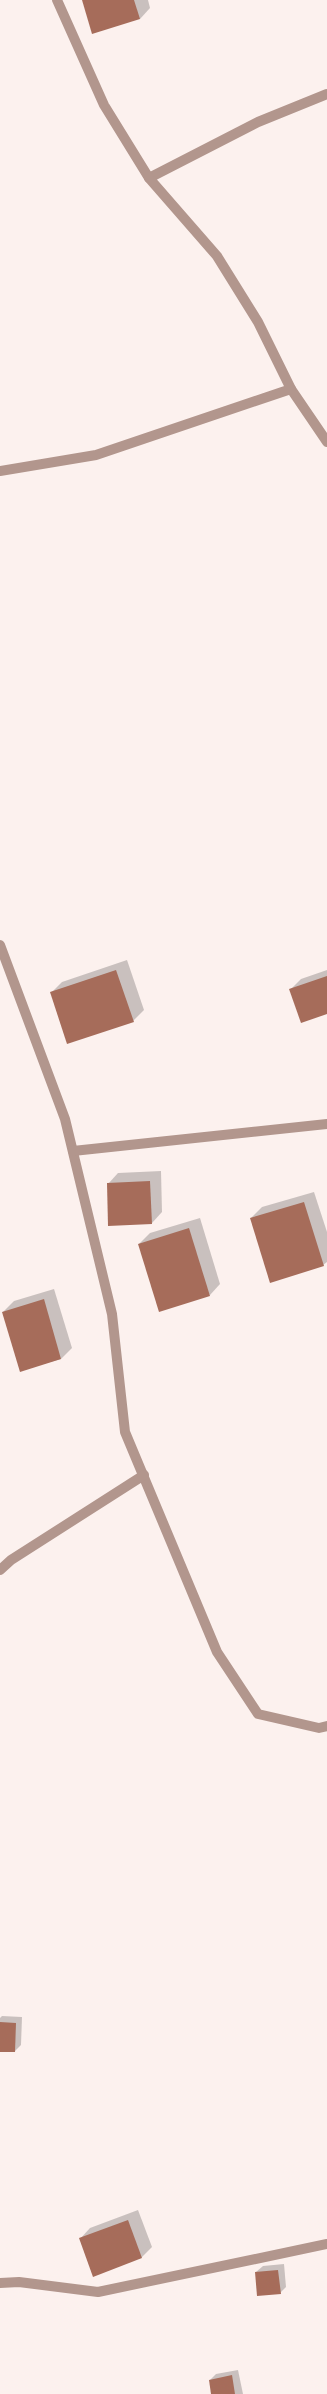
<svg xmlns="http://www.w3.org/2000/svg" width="327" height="2394" viewBox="0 0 327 2394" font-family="Roboto,sans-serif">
	<rect width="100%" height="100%" fill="#fcf1ee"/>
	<g fill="#0003">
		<path d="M83,0H148L150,8L140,19Z"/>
		<path d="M127,960L144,1010L133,1021L51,993L62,982Z"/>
		<path d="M327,970V1013L291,989L301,979Z"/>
		<path d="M161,1171L162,1212L152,1223L108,1184L118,1173Z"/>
		<path d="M314,1192L327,1232V1262L323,1265L251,1218L262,1207Z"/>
		<path d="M200,1218L220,1284L210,1295L139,1244L150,1233Z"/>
		<path d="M54,1289L72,1348L61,1359L21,1370L3,1312L14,1301Z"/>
		<path d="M2,2016L22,2017L21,2045L15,2051H0V2018Z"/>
		<path d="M138,2210L152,2247L142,2257L93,2275L80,2239L90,2228Z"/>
		<path d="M284,2264L286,2287L280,2293L256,2272L263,2266Z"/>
		<path d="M238,2370L243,2394H212L210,2380L216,2374Z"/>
	</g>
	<g fill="#a66c5a">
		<path d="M82,0H134L140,19L92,34Z"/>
		<path d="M116,970L134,1022L67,1044L50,992Z"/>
		<path d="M327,976V1014L301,1023L289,989Z"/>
		<path d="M150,1181L152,1224L108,1226L107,1183Z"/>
		<path d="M304,1202L324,1266L270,1283L250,1218Z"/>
		<path d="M189,1228L210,1296L159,1312L138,1244Z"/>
		<path d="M44,1299L61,1359L20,1372L2,1312Z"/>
		<path d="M0,2022L16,2023L15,2052H0Z"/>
		<path d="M128,2220L142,2258L93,2277L79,2238Z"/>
		<path d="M278,2270L281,2294L257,2296L255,2272Z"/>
		<path d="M232,2375L235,2394H211L209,2380Z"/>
	</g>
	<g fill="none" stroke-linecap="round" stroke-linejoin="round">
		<path stroke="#b2968d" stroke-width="10" d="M149,178L258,122L327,94"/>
		<g stroke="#b2968d" stroke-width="10">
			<path d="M291,389L327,442"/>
			<path d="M0,471L96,455L291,389L258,322L217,256L149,178L104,105L57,0"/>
			<path d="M0,945L65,1119L112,1314L125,1432L217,1652L258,1714L319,1728L327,1726"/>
			<path d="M73,1151L327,1124"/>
			<path d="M0,1570L11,1560L144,1475"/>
			<path d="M0,2283L19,2282L98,2292L327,2244"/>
		</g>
	</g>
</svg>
